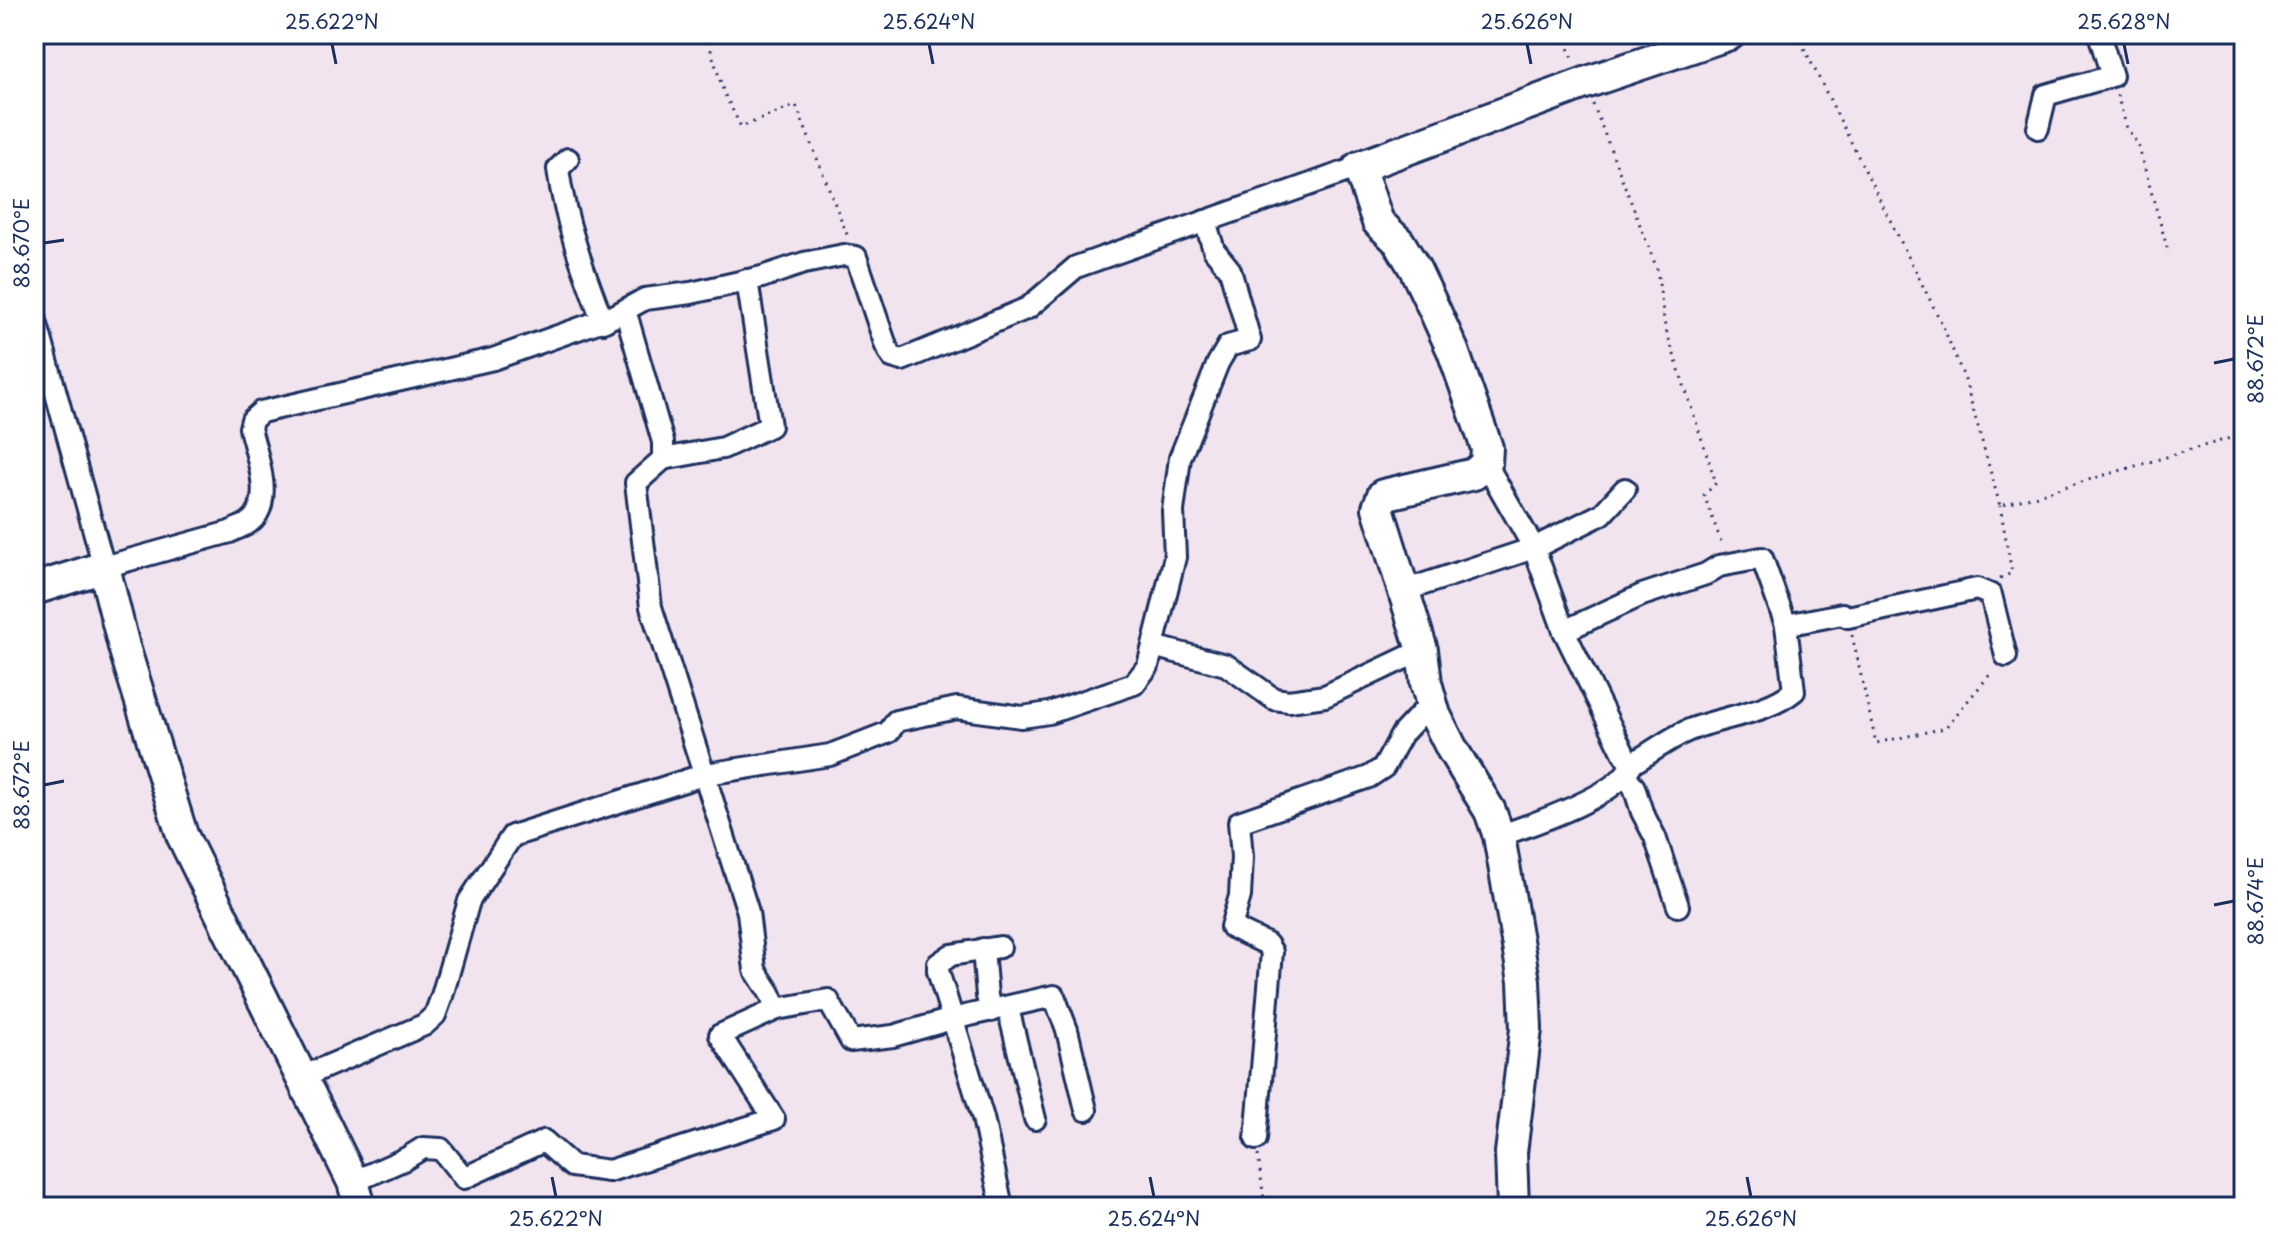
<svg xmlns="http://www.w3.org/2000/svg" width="2278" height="1241" viewBox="0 0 2278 1241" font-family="'Playpen Sans',sans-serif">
	<rect width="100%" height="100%" fill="#f2e4ee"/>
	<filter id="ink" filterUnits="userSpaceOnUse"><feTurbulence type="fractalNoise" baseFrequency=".0125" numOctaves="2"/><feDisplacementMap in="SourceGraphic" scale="16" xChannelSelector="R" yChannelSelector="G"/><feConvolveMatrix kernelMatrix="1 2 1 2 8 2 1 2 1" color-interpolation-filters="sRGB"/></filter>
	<g filter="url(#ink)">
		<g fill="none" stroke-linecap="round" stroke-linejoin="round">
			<defs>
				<g id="street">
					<path d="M2038,128L2046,95L2112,76L2099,34"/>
					<path d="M568,159L558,169C565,222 584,272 603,322L645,299L691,293L762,277L804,263L844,255L856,257L886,346L892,357L902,360L1028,308L1076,267L1359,167"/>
					<path d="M36,321L104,567L230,532C235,529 242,527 247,524C277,505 256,455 250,428L252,420L261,412L493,359L623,313L628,320L663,442V459L636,483L651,607L748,912L755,970L770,993L777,1009"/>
					<path d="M663,459L723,448L770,426L747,280"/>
					<path d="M1486,464L1534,548L1564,631"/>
					<path d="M1403,591L1534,548L1602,514L1625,489"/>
					<path d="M1153,646L1226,665L1274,699L1289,701L1325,696L1422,650"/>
					<path d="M1631,764L1625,756L1564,631L1642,595L1706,574L1719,566L1762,558L1786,625L1842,614L1848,617L1977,589L1991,595L2006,656"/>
					<path d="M1625,775L1634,787L1642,812L1655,837L1678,906"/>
					<path d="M1499,836C1530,825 1622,795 1631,764C1650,754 1668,739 1687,731C1721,716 1764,715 1794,691L1786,625"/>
					<path d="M1000,947L951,955L938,964V971L983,1118L1002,1207"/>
					<path d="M983,949L987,996L991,1011"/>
					<path d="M1008,1008L1035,1119"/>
					<path d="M302,1077L424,1025L435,1015L442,996L469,901L512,836L706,774L830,755L889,732L896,721L957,708L1022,717L1049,713L1134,684L1148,666L1175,557L1173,511L1180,458L1218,363L1228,346L1250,340L1230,270L1214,250L1205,221"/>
					<path d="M1256,1139L1272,952L1267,944L1231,927L1240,896L1242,857L1239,822L1369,777L1384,767L1402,734L1431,703"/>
					<path d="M353,1182L405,1159L423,1148L441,1149L464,1178L544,1141L572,1166L609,1171L774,1119L720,1035L777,1009L828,1000L851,1041L893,1036L952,1019L1054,996L1067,1030L1086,1110"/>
				</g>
				<g id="secondary">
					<path d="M34,589L104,567L124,647L182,835L353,1182L360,1207"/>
					<path d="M1513,1207L1511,1153L1526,1029L1524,981L1499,836L1490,811L1452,749L1435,715L1426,683L1422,650L1378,508L1383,495L1474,474L1486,464L1487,448L1453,351L1435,311L1415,269L1399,242L1378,222L1359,167L1585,83L1730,34"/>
				</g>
			</defs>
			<use href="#street" stroke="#1b2f5e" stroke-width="26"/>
			<use href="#secondary" stroke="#1b2f5e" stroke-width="36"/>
			<g stroke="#1b2f5e" stroke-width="3" stroke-dasharray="2 6" stroke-linecap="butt">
				<path d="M706,34L724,93L741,127L796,105L848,237"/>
				<path d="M1561,34L1574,60"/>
				<path d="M1797,34L1942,324L1965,380L2000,506L2244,434"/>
				<path d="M2117,95L2127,128L2138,145L2169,254"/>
				<path d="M1593,104L1657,269L1665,327L1716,483L1704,495L1723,547"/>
				<path d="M2000,578L2012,573L2000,506"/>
				<path d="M1852,635L1876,743L1945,728L1993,671"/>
				<path d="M1258,1155L1265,1207"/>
			</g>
			<use href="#street" stroke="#fff" stroke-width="20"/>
			<use href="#secondary" stroke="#fff" stroke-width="30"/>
		</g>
	</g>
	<path fill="none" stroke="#1b2f5e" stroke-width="3" d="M332,44L336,64M929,44L933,64M1527,44L1531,64M2124,44L2128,64M44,243L64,240M2214,363L2234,359M44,785L64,781M2214,905L2234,901M552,1177L556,1197M1150,1177L1154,1197M1747,1177L1751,1197"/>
	<rect width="2278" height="1241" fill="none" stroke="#fff" stroke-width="88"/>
	<rect x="44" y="44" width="2190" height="1153" fill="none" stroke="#1b2f5e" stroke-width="3"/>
	<g font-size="20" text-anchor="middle" fill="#1b2f5e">
		<text x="332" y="29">25.622°N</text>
		<text x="929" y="29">25.624°N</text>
		<text x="1527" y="29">25.626°N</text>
		<text x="2124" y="29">25.628°N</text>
		<text transform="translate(22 243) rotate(-90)" y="7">88.670°E</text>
		<text transform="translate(2256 359) rotate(-90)" y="7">88.672°E</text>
		<text transform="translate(22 785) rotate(-90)" y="7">88.672°E</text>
		<text transform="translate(2256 901) rotate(-90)" y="7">88.674°E</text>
		<text x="556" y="1226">25.622°N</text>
		<text x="1154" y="1226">25.624°N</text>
		<text x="1751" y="1226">25.626°N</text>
	</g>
</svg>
